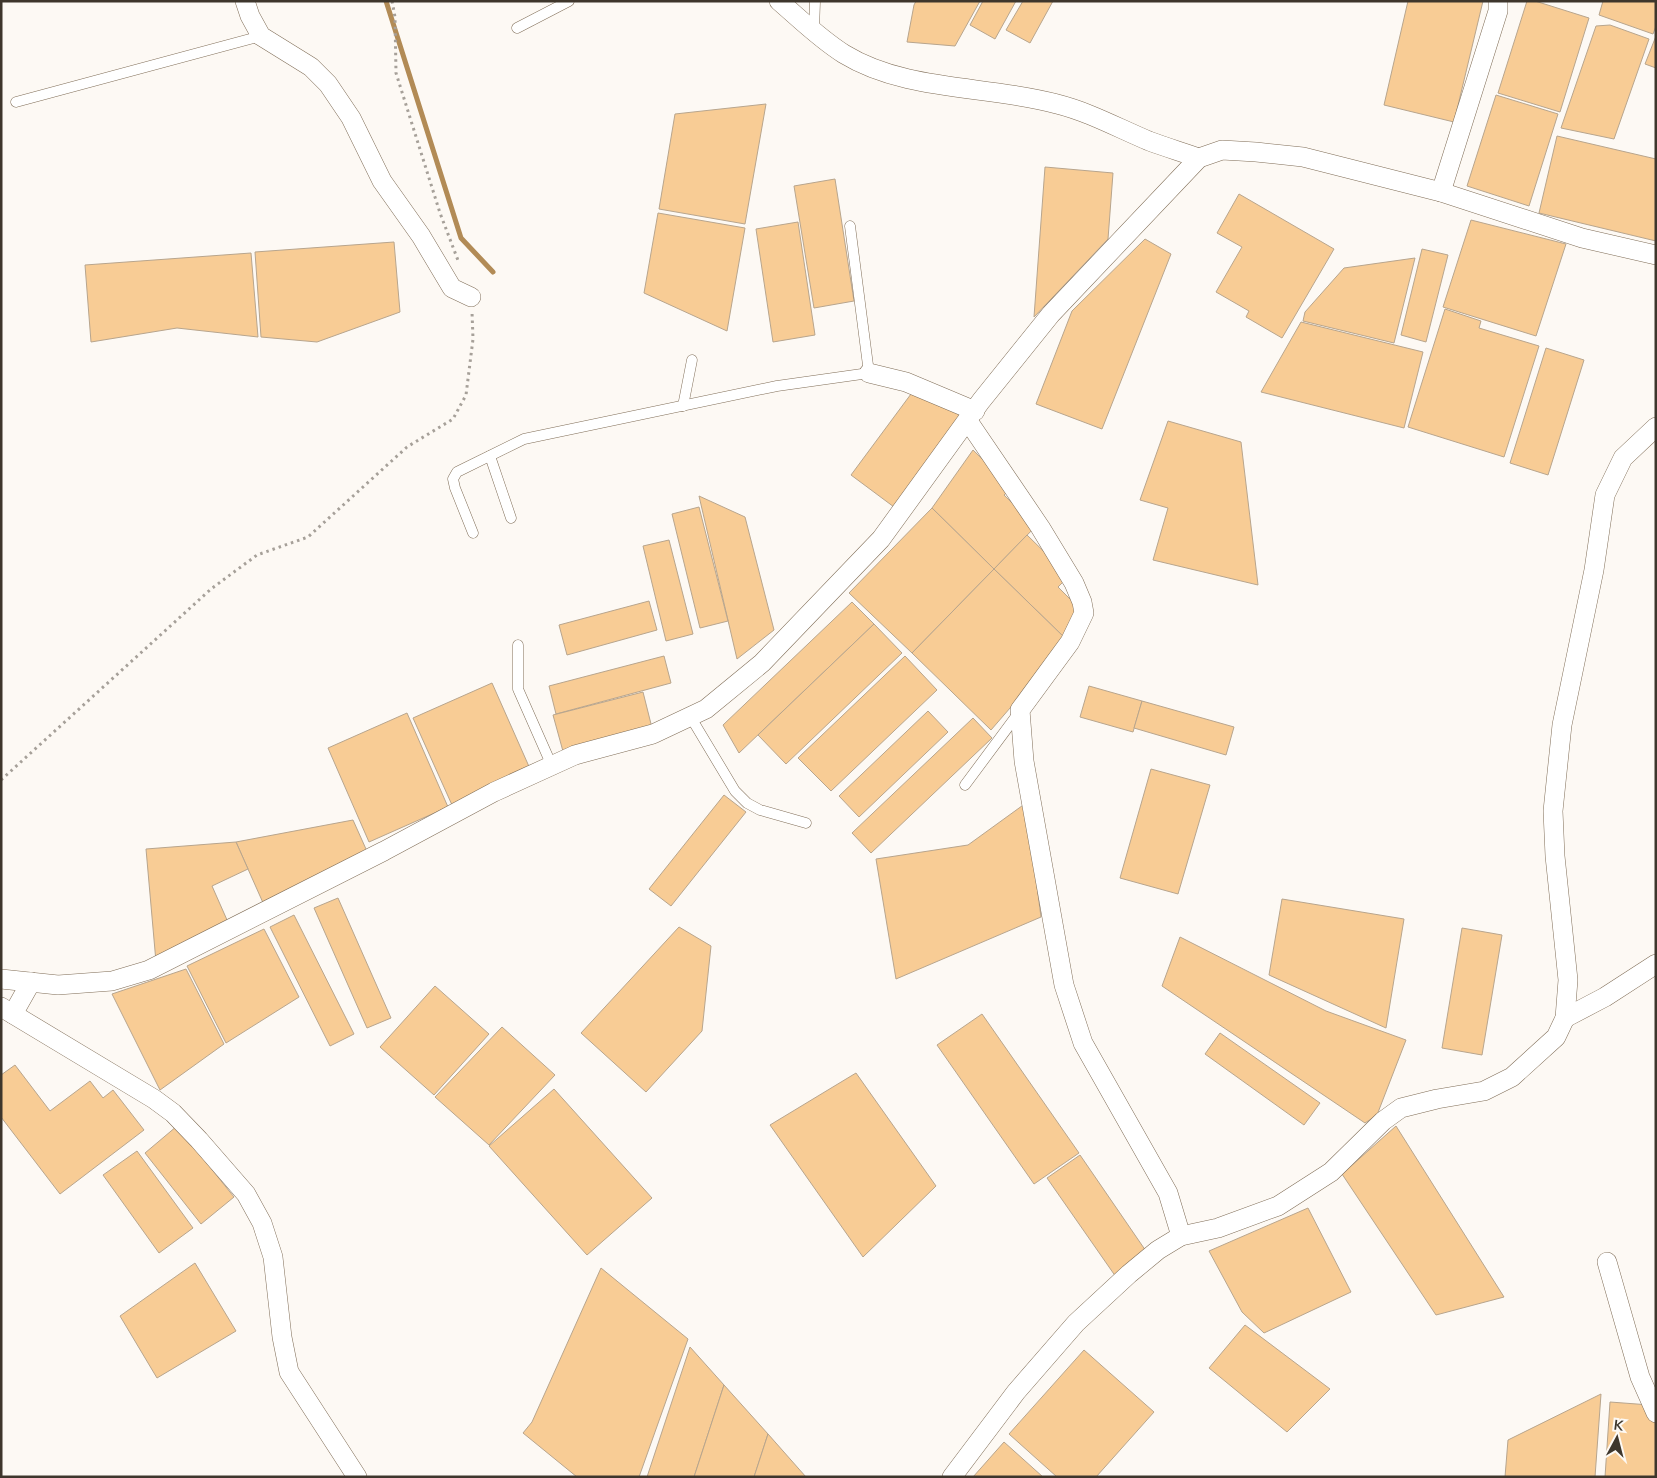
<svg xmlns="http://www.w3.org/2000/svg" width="1657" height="1478" viewBox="0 0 1657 1478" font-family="'Nunito Sans',sans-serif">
	<rect width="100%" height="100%" fill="#fdf9f4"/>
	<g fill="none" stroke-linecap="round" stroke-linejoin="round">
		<path stroke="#b28b56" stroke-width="5" d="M386,1L461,238L493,272"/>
	</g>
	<g fill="#f8cc95" stroke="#b8a58d">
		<path d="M916,1H980L955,46L907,42L914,5Z"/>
		<path d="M983,1H1016L995,39L970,25Z"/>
		<path d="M1023,1H1053L1030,43L1006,30Z"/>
		<path d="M1408,1H1483L1454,122L1384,105Z"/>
		<path d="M1527,1H1535L1589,18L1560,112L1498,93Z"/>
		<path d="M1603,1H1656V26L1653,34L1599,15Z"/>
		<path d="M1610,25L1649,39L1614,139L1561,128L1596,26Z"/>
		<path d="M1656,36V68L1645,64Z"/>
		<path d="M1496,95L1558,114L1529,206L1467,186Z"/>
		<path d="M766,104L745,224L659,209L675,114Z"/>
		<path d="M1557,136L1656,159V241L1539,213Z"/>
		<path d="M1045,167L1113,173L1108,239L1034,317Z"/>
		<path d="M835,179L854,301L814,308L794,186Z"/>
		<path d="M1239,194L1334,249L1282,338L1246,317L1249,311L1216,292L1242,247L1217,233Z"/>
		<path d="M658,213L745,228L727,331L644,293Z"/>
		<path d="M1471,220L1566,244L1536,336L1443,307Z"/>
		<path d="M798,222L815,335L773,342L756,229Z"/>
		<path d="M1145,239L1171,254L1102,429L1036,404L1072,311Z"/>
		<path d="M394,242L400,312L317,342L261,337L255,252Z"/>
		<path d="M1422,249L1448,255L1426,342L1401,335Z"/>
		<path d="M251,253L258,337L177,328L91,342L85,265Z"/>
		<path d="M1415,258L1394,343L1303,321L1305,312L1344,268Z"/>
		<path d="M1445,309L1481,321L1479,328L1539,346L1504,457L1408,427Z"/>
		<path d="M1301,322L1423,352L1404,428L1261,392Z"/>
		<path d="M1546,348L1584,360L1548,475L1510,463Z"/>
		<path d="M911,394L964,414L894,507L851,475Z"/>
		<path d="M1168,421L1241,442L1258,585L1153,560L1168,508L1140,500Z"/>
		<path d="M973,450L1012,488L1004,495L1036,526L994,569L932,508Z"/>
		<path d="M699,496L745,517L774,630L737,659Z"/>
		<path d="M699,507L728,621L700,628L672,514Z"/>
		<path d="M932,508L994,569L912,653L849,593Z"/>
		<path d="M1027,535L1069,576L1058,587L1080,609L1068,641L994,569Z"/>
		<path d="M669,540L693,634L666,641L643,546Z"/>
		<path d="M994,569L1068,641L991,730L912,653Z"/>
		<path d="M649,601L657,630L567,655L559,625Z"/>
		<path d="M852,602L874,624L739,753L723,725Z"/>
		<path d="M874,624L902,653L786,764L758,735Z"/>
		<path d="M664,656L671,683L556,714L549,686Z"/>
		<path d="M905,656L937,690L831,791L798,758Z"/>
		<path d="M492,683L531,771L452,805L413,718Z"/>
		<path d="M1089,686L1142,701L1133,732L1080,717Z"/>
		<path d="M643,692L653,732L564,755L553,715Z"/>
		<path d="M1142,701L1234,727L1226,755L1134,728Z"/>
		<path d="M928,711L948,732L859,817L839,796Z"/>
		<path d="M407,713L448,807L369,842L328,748Z"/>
		<path d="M973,718L992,738L871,853L852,833Z"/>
		<path d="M1151,769L1210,785L1178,894L1120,878Z"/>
		<path d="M724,795L746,812L671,906L649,889Z"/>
		<path d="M1026,803L1041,917L896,979L876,859L968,845Z"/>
		<path d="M353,820L370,858L264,905L236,842Z"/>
		<path d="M236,842L248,869L212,886L231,929L156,962L146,849Z"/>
		<path d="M338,898L391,1018L367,1028L314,908Z"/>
		<path d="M1282,899L1404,919L1386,1028L1269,975Z"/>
		<path d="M294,915L354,1034L330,1046L270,927Z"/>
		<path d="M679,927L711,946L702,1031L646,1092L581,1033Z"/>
		<path d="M1462,928L1502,935L1482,1055L1442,1048Z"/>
		<path d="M264,929L299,997L226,1043L187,966Z"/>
		<path d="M1180,937L1326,1011L1406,1040L1377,1115L1365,1123L1162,986Z"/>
		<path d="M186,969L224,1044L160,1090L112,994Z"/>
		<path d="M435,986L489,1034L434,1095L380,1047Z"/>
		<path d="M982,1014L1079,1153L1034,1184L937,1045Z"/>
		<path d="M502,1027L555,1075L489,1145L435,1097Z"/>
		<path d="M1220,1033L1320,1103L1304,1125L1205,1054Z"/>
		<path d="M15,1065L50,1111L90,1081L103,1098L113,1090L144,1130L60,1194L1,1117V1075Z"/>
		<path d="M856,1073L936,1186L863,1257L770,1125Z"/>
		<path d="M554,1089L652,1198L587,1255L489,1146Z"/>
		<path d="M177,1126L234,1197L201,1224L145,1153Z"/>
		<path d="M1396,1126L1504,1297L1436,1315L1342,1174Z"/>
		<path d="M137,1151L193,1228L159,1253L103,1175Z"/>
		<path d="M1080,1155L1148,1254L1116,1277L1047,1178Z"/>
		<path d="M1308,1208L1351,1292L1264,1333L1242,1312L1209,1251Z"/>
		<path d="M195,1263L236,1331L157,1378L120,1316Z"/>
		<path d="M601,1268L688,1339L639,1477H577L523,1433L532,1422Z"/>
		<path d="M1245,1325L1330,1389L1287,1432L1209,1368Z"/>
		<path d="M690,1347L724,1385L694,1477H647Z"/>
		<path d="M1084,1350L1154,1412L1096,1477H1057L1009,1434Z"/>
		<path d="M724,1385L768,1434L754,1477H694Z"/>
		<path d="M1601,1394L1595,1477H1505L1508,1440Z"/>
		<path d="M1610,1402L1650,1405L1656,1419V1477H1605Z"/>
		<path d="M768,1434L806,1477H754Z"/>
		<path d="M1004,1442L1043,1477H973Z"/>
	</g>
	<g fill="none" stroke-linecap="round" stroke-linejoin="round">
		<defs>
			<g id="lane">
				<path d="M517,28L569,1"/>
				<path d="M814,31L815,1"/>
				<path d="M16,102L261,36"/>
				<path d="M683,406L692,360"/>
				<path d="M490,456L511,518"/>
				<path d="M473,533L455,488L453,479L457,472L524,439L777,386L869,373L850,226"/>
				<path d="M518,645V689L552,766"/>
				<path d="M690,716L735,791L747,803L760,810L806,823"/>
				<path d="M965,785L1020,711"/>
			</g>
			<g id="street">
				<path d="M245,1L250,16L261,36L311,67L328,84L351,118L382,181L421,236L452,288L471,297"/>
				<path d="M779,1C800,19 820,39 844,54C906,92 988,85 1057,104C1089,112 1118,128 1149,141C1165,147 1182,152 1199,158"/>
				<path d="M1441,192L1498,11V1"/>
				<path d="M869,373L906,382L975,411"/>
				<path d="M968,421L1040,527L1074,583L1082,602L1084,613L1070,642L1020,710L1024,761L1064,985L1083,1043L1168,1193L1181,1236"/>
				<path d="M1,979L58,985L112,981L149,970L384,851L494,792L575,755L653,734L706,709L762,663L881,539L981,401L1051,314L1199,158L1222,150L1256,152L1303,157L1441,192L1582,238L1656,255"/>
				<path d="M1,1007L154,1099L173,1113L199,1140L246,1194L262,1223L273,1257L282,1337L289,1372L357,1477"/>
				<path d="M13,1014L31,982"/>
				<path d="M1565,1018L1605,997L1656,964"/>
				<path d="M1607,1262L1640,1377L1656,1413"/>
				<path d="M952,1477L1016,1392L1076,1323L1129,1274L1158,1250L1181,1236L1218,1228L1278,1206L1331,1172L1383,1121L1401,1108L1437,1099L1484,1091L1512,1077L1556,1037L1565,1018L1568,980L1555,856L1553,811L1562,725L1594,570L1605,495L1623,458L1656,427"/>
			</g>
		</defs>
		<use href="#lane" stroke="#806e58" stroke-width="11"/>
		<use href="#street" stroke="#806e58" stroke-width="20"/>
		<g stroke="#a6a099" stroke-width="3" stroke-dasharray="2.5 4" stroke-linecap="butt">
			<path d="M392,1L395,17L396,73L440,213L459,263"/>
			<path d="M1,780L211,589L257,555L308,537L407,447L453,419L466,395L473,339L472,312"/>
		</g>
		<use href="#lane" stroke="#fff" stroke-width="10"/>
		<use href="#street" stroke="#fff" stroke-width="19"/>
	</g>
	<rect width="1657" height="1478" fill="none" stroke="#3e362c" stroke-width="5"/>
	<g transform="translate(1617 1438) rotate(7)" stroke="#fdf9f4" stroke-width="4" paint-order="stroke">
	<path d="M0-4L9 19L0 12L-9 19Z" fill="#3e362c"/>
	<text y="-8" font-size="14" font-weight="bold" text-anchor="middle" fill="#3e362c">K</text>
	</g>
</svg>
